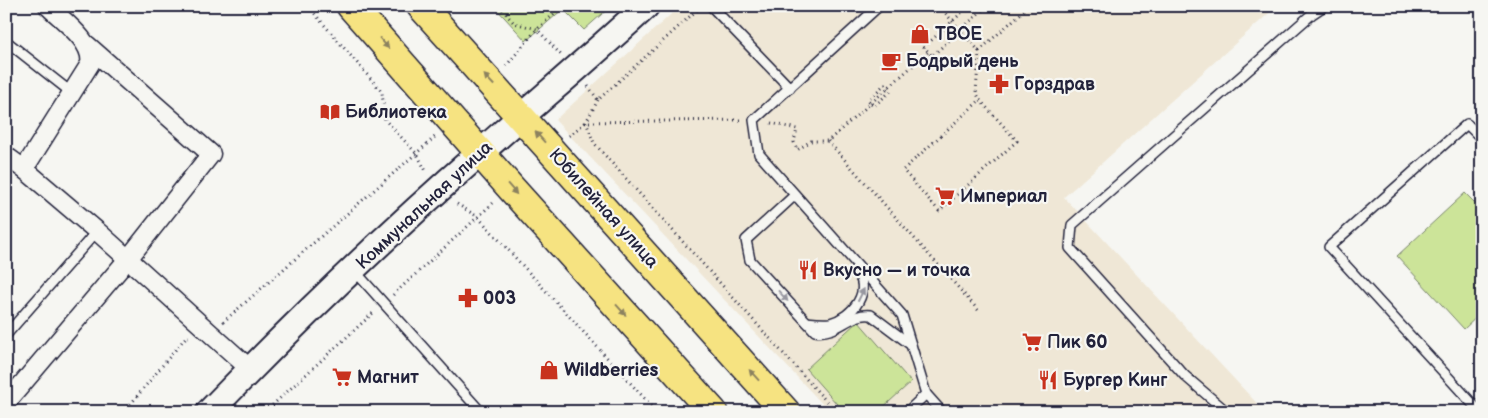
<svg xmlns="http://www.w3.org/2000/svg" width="1488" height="418" viewBox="0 0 1488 418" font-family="'Balsamiq Sans',sans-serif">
	<rect width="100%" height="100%" fill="#f6f6f2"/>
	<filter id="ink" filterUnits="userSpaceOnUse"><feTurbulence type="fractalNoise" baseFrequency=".02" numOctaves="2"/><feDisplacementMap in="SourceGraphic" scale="10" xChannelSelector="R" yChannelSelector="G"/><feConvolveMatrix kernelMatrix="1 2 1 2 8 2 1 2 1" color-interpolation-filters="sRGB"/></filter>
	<g filter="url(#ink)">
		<path fill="#efe7d6" d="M680,6H1277L1064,197L1265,412H830L555,120Z"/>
		<g fill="#cce499" stroke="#77836a">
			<path d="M494,6H611L584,30L563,9L526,41Z"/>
			<path d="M1465,193L1482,210V312L1464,329L1397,256Z"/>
			<path d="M858,321L911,382L878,412H844L806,369Z"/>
		</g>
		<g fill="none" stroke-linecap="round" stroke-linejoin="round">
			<defs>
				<g id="lane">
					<path d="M711,6L790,88"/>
					<path d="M879,6L754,120L759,154L902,315L926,394L907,412"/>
					<path d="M6,41L72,93"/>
					<path d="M795,195L746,240L750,260L815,331C838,335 849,312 871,315L911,345"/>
					<path d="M354,270L481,412"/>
					<path d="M807,322C815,323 822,324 830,323C853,317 874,290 855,270"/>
					<path d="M6,335L97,231"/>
					<path d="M926,394L942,412"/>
					<path d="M1227,412L1185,376L1070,248L1072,225L1312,14L1324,6"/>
					<path d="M1480,412L1329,247L1467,124L1482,139"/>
				</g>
				<g id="street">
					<path d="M48,6C63,21 94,42 90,64L24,169L97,231L250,369"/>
					<path d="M6,156L24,169"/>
					<path d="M6,403L128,259L211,154L87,45"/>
				</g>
				<path id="secondary" d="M209,412C296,322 387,234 481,152C536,103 592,56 646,6"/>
				<g id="highway">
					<path d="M351,6L511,188L713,412"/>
					<path d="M421,6L786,412"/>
				</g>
			</defs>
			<use href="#lane" stroke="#22223b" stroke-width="12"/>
			<use href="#street" stroke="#22223b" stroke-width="21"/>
			<use href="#secondary" stroke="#22223b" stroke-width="29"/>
			<use href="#highway" stroke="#22223b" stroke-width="31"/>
			<g stroke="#22223b" stroke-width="3" stroke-dasharray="1 4" stroke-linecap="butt">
				<path d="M308,6L382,92L385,120L417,154L426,171"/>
				<path d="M499,6L514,23L537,29L561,55"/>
				<path d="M939,6L979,51L1029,6"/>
				<path d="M969,6L924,47L932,56L987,6"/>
				<path d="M979,51L976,92L980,100"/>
				<path d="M506,66L537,29L563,6"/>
				<path d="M588,86L598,100L697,10"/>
				<path d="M598,100L586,122L594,143L836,412"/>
				<path d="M980,100L1017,141L939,211L903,170Z"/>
				<path d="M871,103L928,52"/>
				<path d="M771,123L797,129L794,142L797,150L811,141H828L871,103L874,106L891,91L885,84L868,100L871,103"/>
				<path d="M569,136L586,122L740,120"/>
				<path d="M828,141L979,311"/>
				<path d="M457,204L478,217L657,412"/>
				<path d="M393,295L493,203"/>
				<path d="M223,322L435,137"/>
				<path d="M124,412L186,337H189"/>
				<path d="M265,412L373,313"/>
			</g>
			<use href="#lane" stroke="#f6f6f2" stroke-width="9"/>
			<use href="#street" stroke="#f6f6f2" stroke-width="18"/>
			<use href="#secondary" stroke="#f6f6f2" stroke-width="25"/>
			<use href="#highway" stroke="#f6e381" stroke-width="28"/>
		</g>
		<defs><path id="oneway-solid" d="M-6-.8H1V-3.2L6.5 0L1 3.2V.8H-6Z" transform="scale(1.25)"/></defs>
		<g fill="#8c825e">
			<use href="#oneway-solid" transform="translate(384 43) rotate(49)"/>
			<use href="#oneway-solid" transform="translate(489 80) rotate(-133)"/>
			<use href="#oneway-solid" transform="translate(540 137) rotate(-132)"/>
			<use href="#oneway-solid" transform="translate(512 189) rotate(49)"/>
			<use href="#oneway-solid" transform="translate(621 310) rotate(48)"/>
			<use href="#oneway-solid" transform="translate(754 375) rotate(-132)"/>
		</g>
		<g fill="#9797a0">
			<use href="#oneway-solid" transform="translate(861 295) rotate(-64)"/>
			<use href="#oneway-solid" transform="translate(783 296) rotate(48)"/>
		</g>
	</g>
	<defs>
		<symbol id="shop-bare" viewBox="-9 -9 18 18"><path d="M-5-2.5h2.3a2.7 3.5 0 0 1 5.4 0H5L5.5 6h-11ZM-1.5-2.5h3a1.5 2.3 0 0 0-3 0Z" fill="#c8321e" stroke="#f6f6f2" stroke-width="2.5" paint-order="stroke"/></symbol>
		<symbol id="cafe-bare" viewBox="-9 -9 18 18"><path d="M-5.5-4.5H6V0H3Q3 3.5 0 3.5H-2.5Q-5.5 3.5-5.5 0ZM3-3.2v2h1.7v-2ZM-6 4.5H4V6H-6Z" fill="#c8321e" stroke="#f6f6f2" stroke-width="2.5" paint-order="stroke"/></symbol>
		<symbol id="pharmacy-bare" viewBox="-9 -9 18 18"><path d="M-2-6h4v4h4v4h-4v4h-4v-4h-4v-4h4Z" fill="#c8321e" stroke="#f6f6f2" stroke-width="2.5" paint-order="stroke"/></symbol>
		<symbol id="library-bare" viewBox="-9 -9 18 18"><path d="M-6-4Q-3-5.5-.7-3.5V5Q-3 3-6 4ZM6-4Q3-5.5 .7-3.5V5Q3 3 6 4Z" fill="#c8321e" stroke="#f6f6f2" stroke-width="2.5" paint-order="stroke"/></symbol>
		<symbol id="supermarket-bare" viewBox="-9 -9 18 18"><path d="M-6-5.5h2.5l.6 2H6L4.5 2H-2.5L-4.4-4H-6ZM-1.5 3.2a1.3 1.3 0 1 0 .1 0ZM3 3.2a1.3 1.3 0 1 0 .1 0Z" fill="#c8321e" stroke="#f6f6f2" stroke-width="2.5" paint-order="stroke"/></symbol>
		<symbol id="restaurant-bare" viewBox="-9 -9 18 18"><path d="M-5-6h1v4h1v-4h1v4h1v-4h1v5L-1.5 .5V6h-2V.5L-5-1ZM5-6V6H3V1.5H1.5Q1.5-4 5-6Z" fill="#c8321e" stroke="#f6f6f2" stroke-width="2.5" paint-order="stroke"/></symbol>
	</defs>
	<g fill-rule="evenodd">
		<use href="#shop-bare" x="906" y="20" width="28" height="28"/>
		<use href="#cafe-bare" x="877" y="47" width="28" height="28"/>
		<use href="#pharmacy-bare" x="985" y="70" width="28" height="28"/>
		<use href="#library-bare" x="316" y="98" width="28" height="28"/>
		<use href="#supermarket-bare" x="931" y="182" width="28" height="28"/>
		<use href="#restaurant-bare" x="794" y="256" width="28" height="28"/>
		<use href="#pharmacy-bare" x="454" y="284" width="28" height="28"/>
		<use href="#supermarket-bare" x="1018" y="328" width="28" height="28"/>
		<use href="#shop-bare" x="535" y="356" width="28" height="28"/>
		<use href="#supermarket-bare" x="328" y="363" width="28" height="28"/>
		<use href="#restaurant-bare" x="1034" y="366" width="28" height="28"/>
	</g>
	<g text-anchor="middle" stroke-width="4.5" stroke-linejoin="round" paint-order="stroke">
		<g font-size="18" font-weight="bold" fill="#22223b" stroke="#f6f6f2" text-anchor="start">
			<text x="935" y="40">ТВОЕ</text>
			<text x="906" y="67">Бодрый день</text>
			<text x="1014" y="90">Горздрав</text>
			<text x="345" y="118">Библиотека</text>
			<text x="960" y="202">Империал</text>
			<text x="823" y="276">Вкусно — и точка</text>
			<text x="483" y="304">003</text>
			<text x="1047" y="348">Пик 60</text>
			<text x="564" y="376">Wildberries</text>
			<text x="357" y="383">Магнит</text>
			<text x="1063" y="386">Бургер Кинг</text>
		</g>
		<g font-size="18" fill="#22223b" stroke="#f6f6f2">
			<text transform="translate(424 205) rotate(-43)" y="6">Коммунальная улица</text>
			<text transform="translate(604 208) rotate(48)" y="6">Юбилейная улица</text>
		</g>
	</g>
	<rect width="1488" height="418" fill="none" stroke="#f6f6f2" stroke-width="25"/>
	<rect x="12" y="12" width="1463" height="393" fill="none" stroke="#22223b" stroke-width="2" filter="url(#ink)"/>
</svg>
